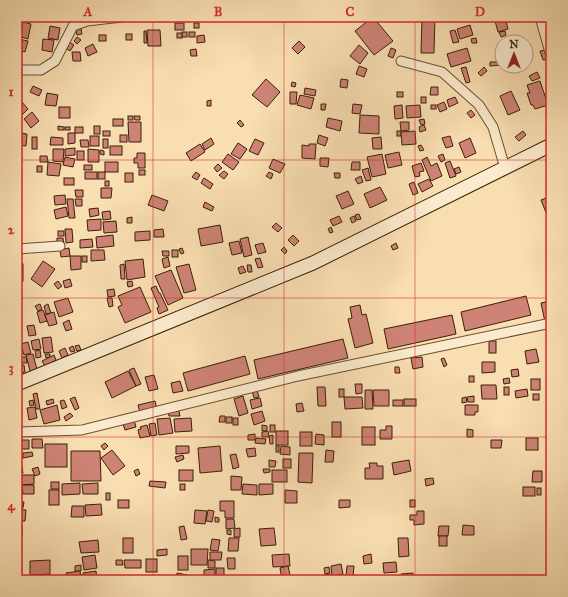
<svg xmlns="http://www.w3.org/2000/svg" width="568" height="597" viewBox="0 0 568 597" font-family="'IM FELL Great Primer',serif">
	<rect width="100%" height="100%" fill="#f9deb2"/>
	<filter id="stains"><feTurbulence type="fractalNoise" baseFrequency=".005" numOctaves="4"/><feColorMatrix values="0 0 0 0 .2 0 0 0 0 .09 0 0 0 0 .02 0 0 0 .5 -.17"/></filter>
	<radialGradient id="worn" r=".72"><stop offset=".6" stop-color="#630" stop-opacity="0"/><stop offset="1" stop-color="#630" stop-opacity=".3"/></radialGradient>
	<g fill="#ce8376" stroke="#3a2102">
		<path d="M373,17L393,41L374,55L355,31Z"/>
		<path d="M380,17H392L385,22Z"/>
		<path d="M422,17H435L434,53H421Z"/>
		<path d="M494,17H505L508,29L498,32Z"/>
		<path d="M524,17H536V18L525,21Z"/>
		<path d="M23,22L31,24L28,39L19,36Z"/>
		<rect x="175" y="23" width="9" height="7"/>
		<rect x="194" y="23" width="5" height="5"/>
		<path d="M470,25L473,35L460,39L457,29Z"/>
		<path d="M551,25V38L547,26Z"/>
		<path d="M50,26L60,28L58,40L48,38Z"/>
		<path d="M81,29L82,34L77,35L76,30Z"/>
		<path d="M147,30H160L161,46H148Z"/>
		<path d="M455,30L459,42L453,43L450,31Z"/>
		<path d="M144,31H146L147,43H144Z"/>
		<path d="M505,31L506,35L501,37L499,32Z"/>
		<rect x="182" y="32" width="5" height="5"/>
		<rect x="189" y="32" width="6" height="5"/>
		<rect x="177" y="33" width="5" height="5"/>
		<rect x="126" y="34" width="6" height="6"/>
		<rect x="99" y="35" width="7" height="6"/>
		<path d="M204,35L205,42L197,43V36Z"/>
		<path d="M77,37L81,40L77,44L74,41Z"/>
		<path d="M476,38L477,43H472L471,39Z"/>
		<path d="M19,39L28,41L25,52L17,50Z"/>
		<path d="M43,39L54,40L52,52L42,50Z"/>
		<path d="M68,41L74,45L70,51L64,47Z"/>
		<path d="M299,41L305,47L298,54L292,48Z"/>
		<path d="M93,44L97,52L88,56L85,48Z"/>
		<path d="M359,45L368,53L360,64L350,56Z"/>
		<path d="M391,48L396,50L393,58L388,56Z"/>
		<path d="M467,48L471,61L451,67L447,54Z"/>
		<path d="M196,49L197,56H191L190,50Z"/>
		<path d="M546,50L549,59L543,60L540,51Z"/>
		<path d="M72,52H80L81,61H73Z"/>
		<path d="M490,62H502V65L490,66Z"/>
		<path d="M359,66L367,69L364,77L356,74Z"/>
		<path d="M466,67L470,82L466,83L461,68Z"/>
		<path d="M484,67L487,71L481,76L478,73Z"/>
		<path d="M537,72L540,78L532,81L529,76Z"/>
		<path d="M266,79L280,92L267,107L252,95Z"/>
		<path d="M341,79L348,80L347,88L340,87Z"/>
		<path d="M540,81L548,105L535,109L533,105H531L527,93H530L527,85Z"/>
		<path d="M292,82L296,83L295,87L291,86Z"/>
		<path d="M33,86L42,90L39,96L30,92Z"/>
		<path d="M431,87H438V95H430Z"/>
		<path d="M305,88L316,90L315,96L304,94Z"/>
		<path d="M511,91L520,110L508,115L500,96Z"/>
		<path d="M290,92H297L296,104H290Z"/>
		<rect x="397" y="92" width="6" height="5"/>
		<path d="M47,93L58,95L56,106L45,105Z"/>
		<path d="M300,95L314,98L311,109L297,105Z"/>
		<rect x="421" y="97" width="5" height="6"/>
		<path d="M455,97L458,103L449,107L447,100Z"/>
		<path d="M211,100V106H207V101Z"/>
		<path d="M21,101L28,109L21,116L17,111V105Z"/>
		<path d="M444,102L447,109L440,112L437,105Z"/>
		<path d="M321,104H326L325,110H321Z"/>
		<path d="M353,104L362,105L360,114L352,113Z"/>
		<path d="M402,105L403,118L395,119L394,106Z"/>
		<path d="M420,105L421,117L407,118L406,106Z"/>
		<rect x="431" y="105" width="5" height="4"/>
		<rect x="59" y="107" width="11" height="11"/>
		<path d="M471,110L475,115L471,118L467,113Z"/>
		<path d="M32,112L39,121L31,128L24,119Z"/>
		<path d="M360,115L379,116V134L359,133Z"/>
		<rect x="128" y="116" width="5" height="4"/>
		<path d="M134,116H140V120H135Z"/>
		<path d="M328,118L342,121L340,131L326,127Z"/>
		<rect x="113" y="119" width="10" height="7"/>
		<path d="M424,119L425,124L421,125L419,120Z"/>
		<path d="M240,120L244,125L241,127L237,123Z"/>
		<path d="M128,122H141V142H129Z"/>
		<path d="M400,122H409V130L401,131Z"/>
		<path d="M424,125L426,130L420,132L419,127Z"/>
		<path d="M58,126L64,127V130H58Z"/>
		<rect x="94" y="126" width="6" height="8"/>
		<rect x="65" y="127" width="5" height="3"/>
		<rect x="75" y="127" width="8" height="6"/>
		<rect x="103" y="131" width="7" height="5"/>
		<rect x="397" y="131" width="4" height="5"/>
		<path d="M415,131L416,144L402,145L401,132Z"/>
		<path d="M523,131L526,135L519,141L515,137Z"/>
		<path d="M20,133L27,134L26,146L18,145Z"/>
		<path d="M68,133H75V143L68,144Z"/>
		<rect x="120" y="135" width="7" height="7"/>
		<path d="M319,135L328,138L325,146L317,143Z"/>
		<rect x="90" y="136" width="9" height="10"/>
		<path d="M450,136L453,146L446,148L442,138Z"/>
		<rect x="32" y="137" width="5" height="12"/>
		<path d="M51,137L63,138V145H50Z"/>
		<path d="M381,137L382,149H373L372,138Z"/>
		<path d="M211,138L214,144L205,150L202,144Z"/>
		<path d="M470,138L476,153L465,158L459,143Z"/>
		<rect x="103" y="139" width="5" height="9"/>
		<path d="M255,139L264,143L258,155L249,151Z"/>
		<path d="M80,140H88L89,147H81Z"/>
		<path d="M238,143L247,149L240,159L231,154Z"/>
		<path d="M200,144L205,152L191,161L186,153Z"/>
		<path d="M309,144H316L315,159L302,158V145L309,146Z"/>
		<path d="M421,145L424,150L420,151L418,146Z"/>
		<rect x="110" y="146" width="12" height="9"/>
		<path d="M75,148V155L65,156V149Z"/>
		<path d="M53,149H64L63,162L53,161Z"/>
		<path d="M88,149L99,150V162H88Z"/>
		<path d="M100,150L104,151V155L100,154Z"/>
		<rect x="77" y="151" width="7" height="9"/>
		<path d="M399,152L402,165L388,168L385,155Z"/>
		<path d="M137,153H145V168H138V163H134V158H137Z"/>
		<path d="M228,154L239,162L233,170L222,162Z"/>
		<path d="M382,154L386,174L372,177L367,157Z"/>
		<path d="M443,154L445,160L441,162L438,156Z"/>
		<path d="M40,156H47L48,162H40Z"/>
		<path d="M65,157L75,159L73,167L63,165Z"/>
		<path d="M427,157L431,166L437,163L442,176L431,181L422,160Z"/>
		<path d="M320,158H329L328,167L320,166Z"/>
		<path d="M273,159L285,164L280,173L269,168Z"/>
		<path d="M450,161L456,176L450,178L445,163Z"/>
		<path d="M48,162L61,164L59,176L47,175Z"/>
		<rect x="105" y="162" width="13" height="10"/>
		<path d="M352,162H360V170H351Z"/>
		<path d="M421,163L424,171L419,172L420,176L415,177L412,166Z"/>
		<path d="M218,164L222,168L217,172L214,168Z"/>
		<rect x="84" y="165" width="8" height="5"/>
		<rect x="37" y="166" width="5" height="6"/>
		<path d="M459,167L461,172L456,174L454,169Z"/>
		<path d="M368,168L371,180L366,181L362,170Z"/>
		<rect x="139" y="170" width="6" height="5"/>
		<path d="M224,171L228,174L224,179L219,175Z"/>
		<rect x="85" y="172" width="12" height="7"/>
		<rect x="98" y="172" width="7" height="7"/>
		<path d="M196,172L200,175L197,180L192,177Z"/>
		<path d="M269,172L273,174L271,179L266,176Z"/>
		<rect x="125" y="173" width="8" height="9"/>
		<path d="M334,173H340V178H335Z"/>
		<path d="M361,176L363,182L358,184L355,179Z"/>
		<rect x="64" y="178" width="10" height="7"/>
		<path d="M204,178L213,184L210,189L201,183Z"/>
		<path d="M429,179L433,186L422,192L418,184Z"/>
		<rect x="105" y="181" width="4" height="5"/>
		<path d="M414,182L418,193L413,195L409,184Z"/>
		<path d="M380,187L387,200L370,208L364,194Z"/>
		<path d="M101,188H112L111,198H101Z"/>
		<path d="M75,190H83V197H76Z"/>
		<path d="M348,191L354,204L342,209L336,196Z"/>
		<path d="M65,195L66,204L55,205L54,196Z"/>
		<path d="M152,195L168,201L164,211L148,205Z"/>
		<path d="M551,196V225L541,200Z"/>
		<path d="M67,199H73L75,218H69Z"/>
		<path d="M75,199H82V206H76Z"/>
		<path d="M205,202L214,207L212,211L203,207Z"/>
		<path d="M66,207L68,216L56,219L54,210Z"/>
		<path d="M98,208L99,215L90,217L89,209Z"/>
		<path d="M110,211L111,219L103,220L102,212Z"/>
		<path d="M359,214L361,219L357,220L355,215Z"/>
		<path d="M339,216L342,222L333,226L330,220Z"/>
		<path d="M354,216L356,221L352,223L350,218Z"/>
		<path d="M132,217V223H127V218Z"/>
		<path d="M101,219V230L88,231L87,220Z"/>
		<path d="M116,221L117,232L104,233L103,222Z"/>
		<path d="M276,223L282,228L278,232L272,227Z"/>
		<path d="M220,225L223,242L201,246L198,229Z"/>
		<path d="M331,227L333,232L330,233L328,229Z"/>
		<path d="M65,229H72L73,242L66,243Z"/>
		<path d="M163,229L164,237H154V230Z"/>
		<rect x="58" y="231" width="6" height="5"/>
		<path d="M150,231V240L135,241V232Z"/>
		<path d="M113,235L114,246L97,248L96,237Z"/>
		<path d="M293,235L299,241L294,246L288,240Z"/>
		<path d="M248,237L252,255L244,257L240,239Z"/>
		<path d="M57,238H63L64,244L57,245Z"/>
		<path d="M92,239L93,247L80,248V240Z"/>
		<path d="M239,241L242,253L232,255L229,243Z"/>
		<path d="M263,243L266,252L258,254L255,245Z"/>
		<path d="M396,243L398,248L393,250L391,246Z"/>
		<path d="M284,247L287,251L285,254L281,250Z"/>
		<path d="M69,248L70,256L61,257L60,250Z"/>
		<path d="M182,248L184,253L181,254L179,249Z"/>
		<path d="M91,250H104L105,260L91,261Z"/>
		<rect x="172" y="250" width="6" height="7"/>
		<path d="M162,251H169V256H163Z"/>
		<path d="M70,256H81V269L71,270Z"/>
		<rect x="82" y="256" width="5" height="6"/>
		<path d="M168,257L170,266L164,268L162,259Z"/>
		<path d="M260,258L263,267L258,268L255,259Z"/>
		<path d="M143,259L145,277L127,280L125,261Z"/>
		<path d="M43,261L55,269L42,287L31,279Z"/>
		<rect x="17" y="264" width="6" height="17"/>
		<path d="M124,264L125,279H121L120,265Z"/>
		<path d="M189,264L196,290L184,293L176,267Z"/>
		<path d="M247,265H251L252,272H248Z"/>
		<path d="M243,266L246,272L240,274L238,268Z"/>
		<path d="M171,270L183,298L168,305L155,276Z"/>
		<path d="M70,279L72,286L65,288L63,281Z"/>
		<path d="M58,281L62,286L58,289L54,284Z"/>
		<path d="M132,281L133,286L128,287L127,282Z"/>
		<path d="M156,286L159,293H160L168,310L159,314L157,308L159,307L151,288Z"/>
		<path d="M140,287L151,312L125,323L118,307L122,305L118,296Z"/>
		<path d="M114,289L115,296L108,297L107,290Z"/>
		<path d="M526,296L531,315L465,331L461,312Z"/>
		<path d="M68,298L73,312L59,317L54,302Z"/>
		<path d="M107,298H112L113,306L109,307Z"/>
		<path d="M551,301V321L545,322L541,303Z"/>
		<path d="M40,304L42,309L38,311L35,306Z"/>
		<path d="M48,304L51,313L46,314L44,306Z"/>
		<path d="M360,305L362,315L366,314L373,343L355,348L348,319L352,318L350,307Z"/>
		<path d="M43,310L47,321L40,323L37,312Z"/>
		<path d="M54,312L57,324L49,326L45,315Z"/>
		<path d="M452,315L456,334L388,349L384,329Z"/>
		<path d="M69,320L72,329L66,331L63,323Z"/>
		<path d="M34,325L36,335L29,336L27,326Z"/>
		<path d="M51,337L53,352L44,353L42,338Z"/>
		<path d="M39,339L41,349L33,350L31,341Z"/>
		<path d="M343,339L348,358L258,379L254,360Z"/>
		<rect x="489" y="341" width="7" height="12"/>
		<path d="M28,342L31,353L24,355L21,344Z"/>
		<path d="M79,345L81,350L77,351L75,346Z"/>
		<path d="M73,346L75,351L71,352L69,348Z"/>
		<path d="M65,348L68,355L62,358L59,351Z"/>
		<path d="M536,349L539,362L527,364L525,351Z"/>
		<path d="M40,350L41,357L36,358L35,351Z"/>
		<path d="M33,354L37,370L30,371L26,355Z"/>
		<path d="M45,354H50V357L46,358Z"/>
		<path d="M54,355L56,360L45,366L42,361Z"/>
		<path d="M245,356L250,374L188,391L183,373Z"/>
		<path d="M19,357H26L27,363H20Z"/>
		<path d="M422,357L423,367L413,369L411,358Z"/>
		<path d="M444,358L447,365L444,367L441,359Z"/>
		<path d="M482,362H495V372L482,373Z"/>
		<path d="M24,365L25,372L17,374V366Z"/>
		<path d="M395,367H399L400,373H395Z"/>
		<path d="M134,368L141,384L136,386L129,370Z"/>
		<path d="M518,369L519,376L512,377L511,370Z"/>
		<path d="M128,371L136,386L112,398L105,382Z"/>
		<path d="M154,375L158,389L149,391L145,377Z"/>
		<rect x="469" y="376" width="5" height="6"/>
		<path d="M509,378L510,383L504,384L503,379Z"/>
		<rect x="531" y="379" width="9" height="11"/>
		<path d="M180,381L183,391L173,393L171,383Z"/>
		<path d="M355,384H362V393L356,394Z"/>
		<path d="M481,385H496L497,399H482Z"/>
		<path d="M317,387H325L326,406H318Z"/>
		<rect x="504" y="387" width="5" height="8"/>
		<rect x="339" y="389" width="5" height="8"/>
		<path d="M527,389L528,396L516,398L515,391Z"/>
		<path d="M257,390L259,397L254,398L252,391Z"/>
		<path d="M365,390H372L373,409H365Z"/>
		<path d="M373,390H389V406H374Z"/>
		<path d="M37,393L40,409H36L33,394Z"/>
		<rect x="533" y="394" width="6" height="6"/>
		<path d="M243,396L248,413L239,416L234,399Z"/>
		<path d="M474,396V402H468L467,397Z"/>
		<path d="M75,397L79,408L75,410L70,399Z"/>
		<path d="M344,397H362L363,408L345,409Z"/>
		<path d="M466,397L467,402L462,403V398Z"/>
		<path d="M260,398L262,406L252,409L250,400Z"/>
		<path d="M53,399L54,403L47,405L46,401Z"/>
		<rect x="404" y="399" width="12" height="7"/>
		<path d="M33,400L34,405L30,406L29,401Z"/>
		<path d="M64,400L67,407L62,409L60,401Z"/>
		<rect x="393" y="400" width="10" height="6"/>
		<path d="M155,401L157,409L140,413L138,405Z"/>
		<path d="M302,403L304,411L297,412L296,404Z"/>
		<path d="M18,405L22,414L17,416V406Z"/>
		<path d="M57,405L60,420L44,424L40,410Z"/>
		<path d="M465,405H478V412H475V415H465Z"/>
		<path d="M35,407L37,418L29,420L27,408Z"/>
		<path d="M179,411L180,416H169L168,412Z"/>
		<path d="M262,411L265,421L254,425L251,414Z"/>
		<path d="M70,413L73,416L66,421L64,417Z"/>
		<path d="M220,416H225V422H219Z"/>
		<rect x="226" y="417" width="6" height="6"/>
		<path d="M170,418L173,433L159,435L157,419Z"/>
		<path d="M191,418L192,431L175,432L174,419Z"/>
		<rect x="233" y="418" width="5" height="7"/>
		<path d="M134,420L136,427L125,430L123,424Z"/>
		<rect x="332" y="422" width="9" height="15"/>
		<path d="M155,423L157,435L151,436L149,424Z"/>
		<path d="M147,425L150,436L140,438L138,430L141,429L140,427Z"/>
		<path d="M262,425L267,426V431H262Z"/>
		<rect x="270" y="425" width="5" height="7"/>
		<path d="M386,426H392V439H380V430H386Z"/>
		<rect x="362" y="427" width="13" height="18"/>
		<path d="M467,429L473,430V437H467Z"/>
		<path d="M268,431L269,437H262V432Z"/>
		<rect x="276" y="431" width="12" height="14"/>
		<rect x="300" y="432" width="12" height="14"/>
		<path d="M255,434V440H248V435Z"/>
		<path d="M316,434L324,435V445L315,444Z"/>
		<path d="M273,435V444H270L269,436Z"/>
		<path d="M256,438L266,439L265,444L255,443Z"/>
		<rect x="526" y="438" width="12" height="12"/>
		<path d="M32,439H42L43,448H32Z"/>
		<path d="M18,440H29V449H19Z"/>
		<path d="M491,440H502L501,448H491Z"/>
		<path d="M105,443L108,446L104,450L101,446Z"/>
		<rect x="45" y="444" width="22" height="23"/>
		<path d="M176,446H189V453L176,454Z"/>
		<path d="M220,446L222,471L200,473L198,448Z"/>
		<rect x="276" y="446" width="3" height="6"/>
		<path d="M281,446L290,447V455L280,454Z"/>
		<path d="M255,448L256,456L248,457L246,449Z"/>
		<path d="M112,450L125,466L113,475L101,458Z"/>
		<path d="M326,450L334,451L333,462H325Z"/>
		<path d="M71,451H100L101,481H71Z"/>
		<path d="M32,452L33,456L23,458V453Z"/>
		<path d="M299,453H313L312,483L298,482Z"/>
		<path d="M236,454L239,467L233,469L230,455Z"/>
		<path d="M183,455L184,459L177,462L175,457Z"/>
		<rect x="283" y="459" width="8" height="9"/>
		<path d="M269,460L276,461L275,467H269Z"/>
		<path d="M409,460L411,471L394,475L392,463Z"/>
		<path d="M369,463H377V466H383V479H365V468H370Z"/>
		<path d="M22,466L23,473H18L17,467Z"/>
		<path d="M38,467L40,474L35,476L32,469Z"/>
		<path d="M138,469L140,474L136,476L134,471Z"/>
		<path d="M263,469H270V472L264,473Z"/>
		<rect x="179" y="470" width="14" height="11"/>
		<rect x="272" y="470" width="15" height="12"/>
		<path d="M533,471H542V482H532Z"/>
		<path d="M21,475H34V484L21,485Z"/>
		<path d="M231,476L242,477L241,490H231Z"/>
		<path d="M433,478L434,484L426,486L425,479Z"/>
		<path d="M150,481L166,482L165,488L149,486Z"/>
		<rect x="51" y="482" width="8" height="7"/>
		<path d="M80,483V494L62,495V484Z"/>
		<path d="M98,483V494H83L82,484Z"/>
		<rect x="180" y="484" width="5" height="6"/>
		<path d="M243,484L257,485V495L242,494Z"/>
		<path d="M259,484H273V494L259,495Z"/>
		<path d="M22,485H34V494H23Z"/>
		<rect x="523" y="487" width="12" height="9"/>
		<rect x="537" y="488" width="4" height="7"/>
		<rect x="49" y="490" width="10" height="15"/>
		<path d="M285,490L297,491V503H285Z"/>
		<rect x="106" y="493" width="4" height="7"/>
		<rect x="118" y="500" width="11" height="8"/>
		<path d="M339,500H350V507L339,508Z"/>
		<rect x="410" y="500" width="5" height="7"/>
		<path d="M17,501L24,502L23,508H17Z"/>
		<path d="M220,501H234V518H225V511H220Z"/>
		<path d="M101,504L102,515L86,516L85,505Z"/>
		<path d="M72,506H84V517H71Z"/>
		<path d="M17,509L26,510L25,521H17Z"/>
		<path d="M195,510L207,511L205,524L194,523Z"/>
		<path d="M208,510L214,511L212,522L206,521Z"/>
		<path d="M417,511H424V524L414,525V520H410V515H417Z"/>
		<path d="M215,517L219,518V522H215Z"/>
		<path d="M226,519H234L235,528L226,529Z"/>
		<path d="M17,524L22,525V537L17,536Z"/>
		<path d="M463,525L474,526V535H462Z"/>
		<path d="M184,526L187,539L181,540L179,527Z"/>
		<path d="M439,526H449L448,536H438Z"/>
		<path d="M240,528V537H234V529Z"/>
		<path d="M274,528L276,545L261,546L259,529Z"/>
		<path d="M227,530H231V535L227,534Z"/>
		<rect x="439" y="536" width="8" height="10"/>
		<rect x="123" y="538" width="10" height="15"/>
		<path d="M229,538H239L238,551H228Z"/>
		<path d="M398,538H408L409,556L399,557Z"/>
		<path d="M212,539L220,540L218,551L210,550Z"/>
		<path d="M98,540L99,552L81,553L79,542Z"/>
		<path d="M167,549V555L157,556V550Z"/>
		<path d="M191,549H208L207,565H191Z"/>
		<path d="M210,552H222L221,560H210Z"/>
		<path d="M289,554L290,566L273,567L272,555Z"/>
		<path d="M371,554L372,563L364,564L363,556Z"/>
		<path d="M95,555L97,568L84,570L82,557Z"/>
		<rect x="178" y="556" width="10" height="14"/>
		<path d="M227,558H235V569H228Z"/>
		<rect x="146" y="559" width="11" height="13"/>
		<path d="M50,560V574L30,575V561Z"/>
		<path d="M116,560H122L123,565H116Z"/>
		<path d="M124,560H141V568H125Z"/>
		<path d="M208,560L215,561V568H208Z"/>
		<path d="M396,562L397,572L384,573L383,563Z"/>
		<path d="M341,564L343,574L332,576L331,566Z"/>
		<path d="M81,565V571H75V566Z"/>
		<path d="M288,566L291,579L282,580L280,568Z"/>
		<path d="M347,566H354L353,576H346Z"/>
		<path d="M329,567L330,573L325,574L324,568Z"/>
		<rect x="216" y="568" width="8" height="12"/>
		<path d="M215,569V580H204V570Z"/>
		<path d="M80,571L81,579L67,580L66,573Z"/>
		<path d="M96,571L97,580H84L83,573Z"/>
		<path d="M177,573L187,575L186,580H176Z"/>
		<path d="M413,573V580H401V574Z"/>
		<path d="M330,574L331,579L325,580L324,575Z"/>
		<path d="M368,575L370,580H364L363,577Z"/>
		<path d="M33,577H45L46,580H33Z"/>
	</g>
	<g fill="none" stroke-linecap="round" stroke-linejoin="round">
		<defs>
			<g id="street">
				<path d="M540,17L551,56"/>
				<path d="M401,61L442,72L479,105L493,127L505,168"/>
				<path d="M17,70H41L55,61L73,26L87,21L122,17"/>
				<path d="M17,249L60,246"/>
				<path d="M17,432L82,430L298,376L551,323"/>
			</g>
			<path id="secondary" d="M17,384L313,263L551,145"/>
		</defs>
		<use href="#street" stroke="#6a502e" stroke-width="11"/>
		<use href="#secondary" stroke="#3a2102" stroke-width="15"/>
		<use href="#street" stroke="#fbeacd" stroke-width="9"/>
		<use href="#secondary" stroke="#fbeacd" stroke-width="13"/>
	</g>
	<path fill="none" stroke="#d62828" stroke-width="1" stroke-opacity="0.55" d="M153,17V580M284,17V580M415,17V580M17,160H551M17,298H551M17,437H551"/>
	<rect width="568" height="597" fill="none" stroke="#f9deb2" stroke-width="44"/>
	<g transform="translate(514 54)"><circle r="19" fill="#fbeacd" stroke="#ae9a7c"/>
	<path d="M0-3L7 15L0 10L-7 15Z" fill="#8f2418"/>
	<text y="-6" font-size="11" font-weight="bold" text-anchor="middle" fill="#3a2102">N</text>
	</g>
	<rect x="22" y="22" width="524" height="553" fill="none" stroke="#d62828" stroke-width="1.5"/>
	<g font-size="13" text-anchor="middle" font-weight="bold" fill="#d62828">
		<text x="88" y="16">A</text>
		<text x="218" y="16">B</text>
		<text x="350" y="16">C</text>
		<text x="480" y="16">D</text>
		<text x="11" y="96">1</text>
		<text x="11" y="234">2</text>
		<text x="11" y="372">3</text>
		<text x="11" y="510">4</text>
	</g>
	<rect width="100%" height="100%" filter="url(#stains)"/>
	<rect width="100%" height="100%" fill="url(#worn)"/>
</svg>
